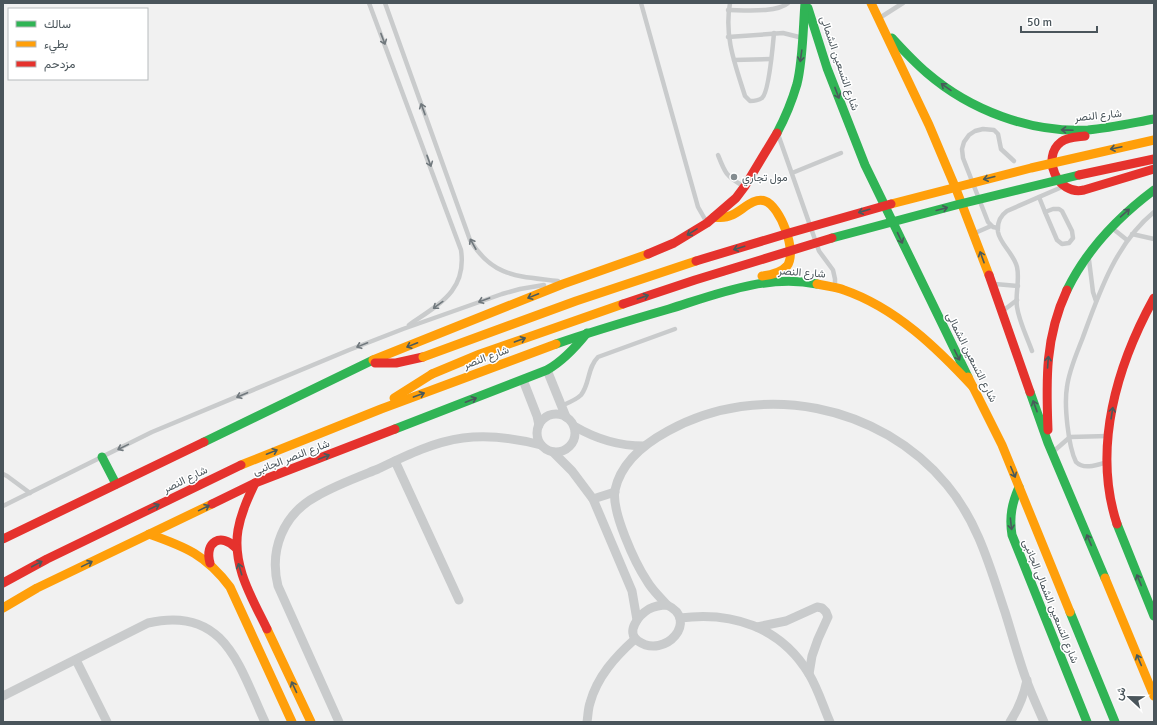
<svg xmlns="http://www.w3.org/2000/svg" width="1157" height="725" viewBox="0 0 1157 725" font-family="Signika,Vazirmatn,sans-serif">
	<rect width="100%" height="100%" fill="#f1f1f1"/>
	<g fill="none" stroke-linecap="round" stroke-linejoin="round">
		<g stroke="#c9cbcc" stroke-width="4.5">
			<path d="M369,3L461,250C467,291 439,304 409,325"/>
			<path d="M385,3L470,240C493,278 519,276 558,281"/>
			<path d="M641,3L698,207L706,221"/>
			<path d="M730,3C724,37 735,64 745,96L750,101C754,101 759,100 762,98C769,92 773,44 774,33"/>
			<path d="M728,10C743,10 777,13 788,3"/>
			<path d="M881,17L903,3"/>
			<path d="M728,37L783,33L799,37"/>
			<path d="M734,60L771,59"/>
			<path d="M779,137L819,251L833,270L835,279V286"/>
			<path d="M718,155C725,173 726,176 743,186"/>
			<path d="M792,173L841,153"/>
			<path d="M1039,197L1045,212"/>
			<path d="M1053,209H1059L1062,211L1072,231L1073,238L1069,243L1062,244L1057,240L1045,212Z"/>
			<path d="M998,228L993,227L988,222L963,158L962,149L964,142L969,135L975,131L983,129L994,130L998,134L1001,149L1014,161"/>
			<path d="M1112,228L1127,240"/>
			<path d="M975,233L991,226"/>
			<path d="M1132,234L1154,239"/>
			<path d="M1089,260L1093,292L1096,301"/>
			<path d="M995,284L1018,286"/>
			<path d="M1004,310L1017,300"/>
			<path d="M1032,351C1027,337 1019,321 1017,307C1015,294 1020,280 1017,267C1014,254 1000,244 998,232C997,223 1000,216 1007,211L1062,187"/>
			<path d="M561,406C568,403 576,400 581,395C590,384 587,368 598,357L675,329"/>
			<path d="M1054,451L1070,437L1108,436"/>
			<path d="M1107,462C1097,465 1084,470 1076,462C1068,446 1064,404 1067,387C1069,370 1077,353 1083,337C1099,293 1116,243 1154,212"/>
			<path d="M3,474L7,476L30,493"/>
			<path d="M3,506L152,432L349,350L403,329L502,294L520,289L544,285"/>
		</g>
		<g stroke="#c9cbcc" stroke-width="9">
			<path d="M547,370L566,417"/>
			<path d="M523,380L537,416L539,425"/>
			<circle cx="556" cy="433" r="19"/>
			<path d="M574,426C596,439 618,446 644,446"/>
			<path d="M553,452L572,471L593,499L632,591L637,620"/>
			<path d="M395,461L459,600"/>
			<path d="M593,499L615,492"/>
			<path d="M667,605C660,597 652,590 647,581C635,563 611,511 615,490C621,462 644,444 668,431C760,380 880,404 947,485C978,522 990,567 1005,612C1012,634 1018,657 1026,679C1031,693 1038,708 1044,722"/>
			<path d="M667,605C700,620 665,660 638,641C625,632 639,615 649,609C655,606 660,605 667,605Z"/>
			<path d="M680,618C732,611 781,627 809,674C818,689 823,706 830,722"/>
			<path d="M757,627L786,621L817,607L822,608L826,612L828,617L818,639L812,656L809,674"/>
			<path d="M76,660L107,722"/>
			<path d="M3,696L148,623C225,605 239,666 265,722"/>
			<path d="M339,722L278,586C269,550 283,514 317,496C336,485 358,477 378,469C405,456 433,442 463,438C489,435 515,438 541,445"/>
			<path d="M587,722C588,716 588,709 590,703C597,677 615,657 635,639"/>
			<path d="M1010,722C1019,708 1024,696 1027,680"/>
		</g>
		<g stroke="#30b455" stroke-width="9">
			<path d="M808,8L827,68L865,165L968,377"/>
			<path d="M892,38C903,50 914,62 927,73C970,110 1030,133 1088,130C1110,128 1132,123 1154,119"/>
			<path d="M777,133C785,118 792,101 797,84C803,60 803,28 805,3"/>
			<path d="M1067,290C1087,249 1118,217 1154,190"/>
			<path d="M556,344C593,331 631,320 669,309C717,294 766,274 817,284"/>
			<path d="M1030,392L1048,443L1105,578"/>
			<path d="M395,429L547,370C563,361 575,348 587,333"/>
			<path d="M204,442L373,360"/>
			<path d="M102,457L116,484"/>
			<path d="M1019,487C1012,503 1009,517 1012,535L1087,722"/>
			<path d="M1117,524L1154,616"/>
			<path d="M1070,612L1115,722"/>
		</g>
		<g stroke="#ff9f0a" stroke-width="9">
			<path d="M871,3L929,125L956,189L989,275"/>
			<path d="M714,217C720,218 726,218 732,215C742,211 753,197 765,201C780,206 798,252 787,266C781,273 771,275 762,276"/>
			<path d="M817,284C826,286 836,287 844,290C896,308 937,348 974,388"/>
			<path d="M373,360L563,284L648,254"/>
			<path d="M968,377L1002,445L1070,612"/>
			<path d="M394,398L432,374"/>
			<path d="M241,465L381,409L556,344"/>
			<path d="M149,534C186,547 206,555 230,587L292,722"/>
			<path d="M1105,578L1154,696"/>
			<path d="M3,608L37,588L212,504"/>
			<path d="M267,629L311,722"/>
		</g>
		<g stroke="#e5322d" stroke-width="9">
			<path d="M1085,136C1078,137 1067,137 1061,142C1041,157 1057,196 1084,190L1154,169"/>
			<path d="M648,254L674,243L707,223L736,198L745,186L777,133"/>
			<path d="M989,275L1030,392"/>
			<path d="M375,363H396L423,357"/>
			<path d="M1048,430C1046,380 1045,337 1067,290"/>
			<path d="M255,483C248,498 241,513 238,530C232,566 252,598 267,629"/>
			<path d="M212,504L255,483L395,429"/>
			<path d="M1117,524C1092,448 1117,365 1154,298"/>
			<path d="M3,539L204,442"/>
			<path d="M210,563C204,542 221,532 236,548"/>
			<path d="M3,583L47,559L241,465"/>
		</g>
		<path stroke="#30b455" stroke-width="9" d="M832,238L956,205L1079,175"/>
		<g stroke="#ff9f0a" stroke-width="9">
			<path d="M891,204L1031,168L1154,140"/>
			<path d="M423,357L576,301L696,261"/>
			<path d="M432,374L480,354L623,304"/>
		</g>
		<g stroke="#e5322d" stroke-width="9">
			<path d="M1079,175L1154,159"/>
			<path d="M696,261L789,233L891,204"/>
			<path d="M623,304L695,280L832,238"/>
		</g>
	</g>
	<defs><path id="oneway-shaft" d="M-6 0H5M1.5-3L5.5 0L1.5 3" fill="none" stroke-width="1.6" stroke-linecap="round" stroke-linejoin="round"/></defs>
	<g stroke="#70787d">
		<use href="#oneway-shaft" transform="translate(383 39) rotate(69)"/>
		<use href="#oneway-shaft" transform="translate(423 109) rotate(-110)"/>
		<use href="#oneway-shaft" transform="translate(429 161) rotate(70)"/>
		<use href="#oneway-shaft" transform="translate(473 244) rotate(-119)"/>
		<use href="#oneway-shaft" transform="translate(484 300) rotate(160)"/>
		<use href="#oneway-shaft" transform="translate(438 305) rotate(144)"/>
		<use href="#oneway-shaft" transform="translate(362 345) rotate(158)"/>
		<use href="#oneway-shaft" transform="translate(242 395) rotate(157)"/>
		<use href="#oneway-shaft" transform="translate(123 447) rotate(154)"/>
	</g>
	<g stroke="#495a5b">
		<use href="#oneway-shaft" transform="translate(801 56) rotate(98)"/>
		<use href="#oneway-shaft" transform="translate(946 87) rotate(-145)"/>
		<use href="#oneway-shaft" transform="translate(837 93) rotate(69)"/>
		<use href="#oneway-shaft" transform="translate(1067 130) rotate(-178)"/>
		<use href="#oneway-shaft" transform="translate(1116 148) rotate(168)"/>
		<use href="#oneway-shaft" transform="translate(989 178) rotate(166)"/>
		<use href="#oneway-shaft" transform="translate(942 209) rotate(-15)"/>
		<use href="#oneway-shaft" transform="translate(864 211) rotate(164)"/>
		<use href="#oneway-shaft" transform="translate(1125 213) rotate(-41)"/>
		<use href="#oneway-shaft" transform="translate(692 232) rotate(148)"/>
		<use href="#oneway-shaft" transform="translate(900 238) rotate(65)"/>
		<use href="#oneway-shaft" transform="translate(739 248) rotate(163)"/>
		<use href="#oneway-shaft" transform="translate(982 257) rotate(-110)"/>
		<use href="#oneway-shaft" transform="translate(533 296) rotate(158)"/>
		<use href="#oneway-shaft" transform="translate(643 297) rotate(-19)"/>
		<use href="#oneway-shaft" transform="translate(520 340) rotate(-20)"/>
		<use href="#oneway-shaft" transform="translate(412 345) rotate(158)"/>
		<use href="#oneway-shaft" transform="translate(957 355) rotate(63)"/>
		<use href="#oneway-shaft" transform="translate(1048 362) rotate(-86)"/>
		<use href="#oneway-shaft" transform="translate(419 395) rotate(-20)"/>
		<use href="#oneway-shaft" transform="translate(471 400) rotate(-21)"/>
		<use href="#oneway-shaft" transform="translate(1035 406) rotate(-110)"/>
		<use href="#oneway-shaft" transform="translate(1112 413) rotate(-81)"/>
		<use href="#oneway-shaft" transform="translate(272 452) rotate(-22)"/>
		<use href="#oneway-shaft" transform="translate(324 457) rotate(-21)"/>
		<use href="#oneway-shaft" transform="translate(1013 472) rotate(67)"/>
		<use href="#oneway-shaft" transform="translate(154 507) rotate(-26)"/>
		<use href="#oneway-shaft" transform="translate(204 508) rotate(-26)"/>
		<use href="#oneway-shaft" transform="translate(1011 524) rotate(84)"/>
		<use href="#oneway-shaft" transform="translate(1089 540) rotate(-113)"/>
		<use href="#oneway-shaft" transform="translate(37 564) rotate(-28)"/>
		<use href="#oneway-shaft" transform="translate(87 564) rotate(-26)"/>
		<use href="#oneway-shaft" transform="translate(240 569) rotate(-107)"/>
		<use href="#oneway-shaft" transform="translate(1139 580) rotate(-112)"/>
		<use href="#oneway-shaft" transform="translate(1139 660) rotate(-113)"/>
		<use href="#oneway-shaft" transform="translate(294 687) rotate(-115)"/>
	</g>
	<circle fill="#848c90" stroke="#fff" stroke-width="1.5" cx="734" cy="177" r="4"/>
	<g text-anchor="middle" stroke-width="3" stroke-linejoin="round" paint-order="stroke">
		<g font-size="11" fill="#4a555b" stroke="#fff">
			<text transform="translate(840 63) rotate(71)" y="4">شارع التسعين الشمالى</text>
			<text transform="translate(1098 115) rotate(-6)" y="4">شارع النصر</text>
			<text transform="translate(802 272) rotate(4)" y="4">شارع النصر</text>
			<text transform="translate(486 357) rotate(-20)" y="4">شارع النصر</text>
			<text transform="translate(972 357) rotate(63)" y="4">شارع التسعين الشمالى</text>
			<text transform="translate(291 457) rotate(-21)" y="4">شارع النصر الجانبى</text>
			<text transform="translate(185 479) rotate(-26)" y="4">شارع النصر</text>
			<text transform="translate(1051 601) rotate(68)" y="4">شارع التسعين الشمالى الجانبى</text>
		</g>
		<g font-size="11" fill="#4a555b" stroke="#fff" text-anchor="start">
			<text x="742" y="181">مول تجاري</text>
		</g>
	</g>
	<rect width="1157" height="725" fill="none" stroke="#4a555b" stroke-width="8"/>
	<rect x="8" y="8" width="140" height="72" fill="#ffffff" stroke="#b7bbbd"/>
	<rect x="16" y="21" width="20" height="6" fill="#30b455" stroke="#b7bbbd"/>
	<text x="44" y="28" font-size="12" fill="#4a555b">سالك</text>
	<rect x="16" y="41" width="20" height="6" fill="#ff9f0a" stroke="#b7bbbd"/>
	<text x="44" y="48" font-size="12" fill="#4a555b">بطيء</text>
	<rect x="16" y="61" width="20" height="6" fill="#e5322d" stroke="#b7bbbd"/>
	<text x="44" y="68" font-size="12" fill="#4a555b">مزدحم</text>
	<g transform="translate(1129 697) rotate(292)" stroke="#ffffff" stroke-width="3" paint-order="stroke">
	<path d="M0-3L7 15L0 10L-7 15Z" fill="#4a555b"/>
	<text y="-6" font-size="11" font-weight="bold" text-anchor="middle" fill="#4a555b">ش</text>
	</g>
	<path d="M1021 26v6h76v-6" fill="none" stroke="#4a555b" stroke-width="2"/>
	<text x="1027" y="26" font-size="12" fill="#4a555b" stroke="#ffffff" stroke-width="3" paint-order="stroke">50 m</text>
</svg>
